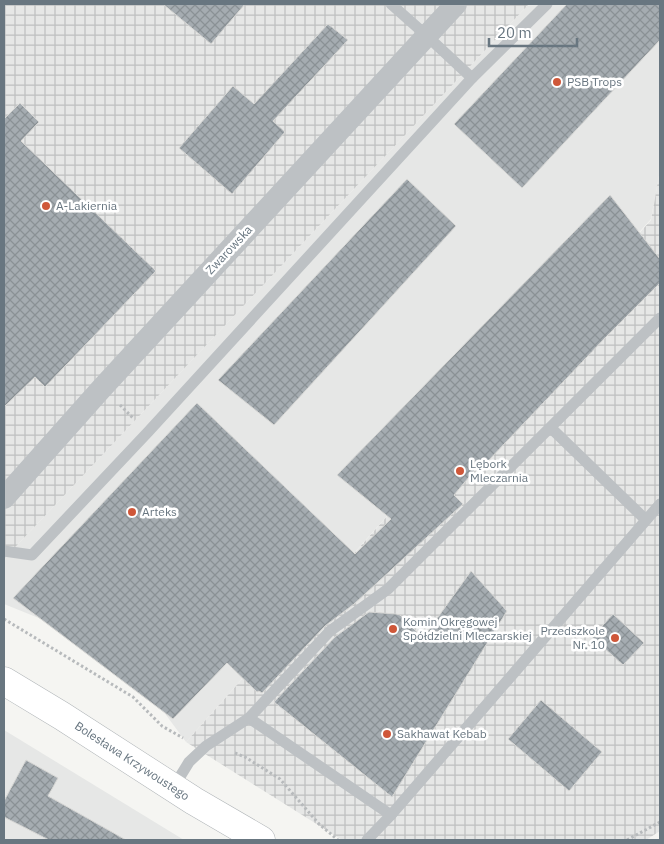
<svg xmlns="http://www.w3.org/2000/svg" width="664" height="844" viewBox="0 0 664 844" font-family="'IBM Plex Sans',sans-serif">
	<defs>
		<pattern id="industrial-grid" width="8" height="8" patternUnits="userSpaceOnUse" patternTransform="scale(1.25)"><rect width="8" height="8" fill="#e6e7e6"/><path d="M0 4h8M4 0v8" fill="none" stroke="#bec0c0"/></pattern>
		<pattern id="building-cross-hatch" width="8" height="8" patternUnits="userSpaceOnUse" patternTransform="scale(1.25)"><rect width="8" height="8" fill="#a5acb1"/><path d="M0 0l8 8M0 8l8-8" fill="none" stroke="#8a9195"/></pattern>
	</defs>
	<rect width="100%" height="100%" fill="#f5f5f2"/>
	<g fill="#e6e7e6">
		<path d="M529,4H660V170L651,219L186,742L118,650L4,604V559Z"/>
		<path d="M4,730L184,840H4Z"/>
	</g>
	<g fill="url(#industrial-grid)">
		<path d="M4,4H529L4,559Z"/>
		<path d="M660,170V831L646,840H342L186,742L651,220Z"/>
	</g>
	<g fill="url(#building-cross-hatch)" stroke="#d7d7d5">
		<path d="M163,4H245L211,44Z"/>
		<path d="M567,4H660V40L522,188L454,124Z"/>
		<path d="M328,24L348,40L273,121L285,132L232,194L179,148L233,86L254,104Z"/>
		<path d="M20,103L39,122L21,141L156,271L45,387L35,377L4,407V119Z"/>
		<path d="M407,179L456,226L274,425L218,380Z"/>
		<path d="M610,195L660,259V283L604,339L488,461L485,458L454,495L463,504L354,604L325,626L262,693L259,691L257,692L227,663L173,719L13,598L197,403L355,554L391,519L337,475Z"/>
		<path d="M471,571L507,611L392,797L274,702L335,637L369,612L396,614L400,615L423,638Z"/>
		<path d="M613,614L644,643L623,665L592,637Z"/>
		<path d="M541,700L602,752L569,791L508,739Z"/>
		<path d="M26,760L58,778L48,796L126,840H49L4,817V801Z"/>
	</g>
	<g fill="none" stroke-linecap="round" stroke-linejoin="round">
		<defs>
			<path id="secondary" d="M4,681L62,716L194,801L261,840"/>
		</defs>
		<use href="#secondary" stroke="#b0b5b8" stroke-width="29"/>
		<g stroke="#b7babc" stroke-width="3" stroke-dasharray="2.5 2.5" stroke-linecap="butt">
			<path d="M120,405L133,418"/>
			<path d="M4,619L133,697L162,726L183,738"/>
			<path d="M235,753L245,757L280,779L319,824L338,840"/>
			<path d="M627,840L660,822"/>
		</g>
		<g stroke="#bdc1c4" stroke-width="11">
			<path d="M391,4L427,36L472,78"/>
			<path d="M551,428L646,520"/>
			<path d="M4,551L32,555L148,432L472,78L547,4"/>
			<path d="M249,718L391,815"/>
			<path d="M173,788L189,762L206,746L249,718L330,631L388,589L660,318"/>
			<path d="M367,840L391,815L660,504"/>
		</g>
		<path stroke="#bdc1c4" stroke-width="22" d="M4,498L102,388L456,4"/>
		<use href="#secondary" stroke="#fff" stroke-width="28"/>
	</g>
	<g fill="#cf5739" stroke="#fff" stroke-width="2">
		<circle cx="557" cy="82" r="5"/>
		<circle cx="46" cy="206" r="5"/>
		<circle cx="460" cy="471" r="5"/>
		<circle cx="132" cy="512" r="5"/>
		<circle cx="393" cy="629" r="5"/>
		<circle cx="615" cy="638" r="5"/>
		<circle cx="387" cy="734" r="5"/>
	</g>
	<g text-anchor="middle" stroke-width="5" stroke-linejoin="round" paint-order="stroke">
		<g font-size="12" fill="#687680" stroke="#fff" text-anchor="start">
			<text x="567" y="86">PSB Trops</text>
			<text x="56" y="210">A-Lakiernia</text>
			<text x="470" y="468">Lębork<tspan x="470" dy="14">Mleczarnia</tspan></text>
			<text x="142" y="516">Arteks</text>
			<text x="403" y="626">Komin Okręgowej<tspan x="403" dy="14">Spółdzielni Mleczarskiej</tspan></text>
			<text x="605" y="635" text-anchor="end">Przedszkole<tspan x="605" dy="14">Nr. 10</tspan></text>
			<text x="397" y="738">Sakhawat Kebab</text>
		</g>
		<g font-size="12" fill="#687680" stroke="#fff">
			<text transform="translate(229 250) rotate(-47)" y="4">Zwarowska</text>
			<text transform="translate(132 761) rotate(33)" y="4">Bolesława Krzywoustego</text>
		</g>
	</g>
	<rect width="664" height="844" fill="none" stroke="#687680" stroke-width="10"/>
	<path d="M489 38v8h88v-8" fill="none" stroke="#687680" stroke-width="2.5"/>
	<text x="497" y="38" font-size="15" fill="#687680" stroke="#ffffff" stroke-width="4" paint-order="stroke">20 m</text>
</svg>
